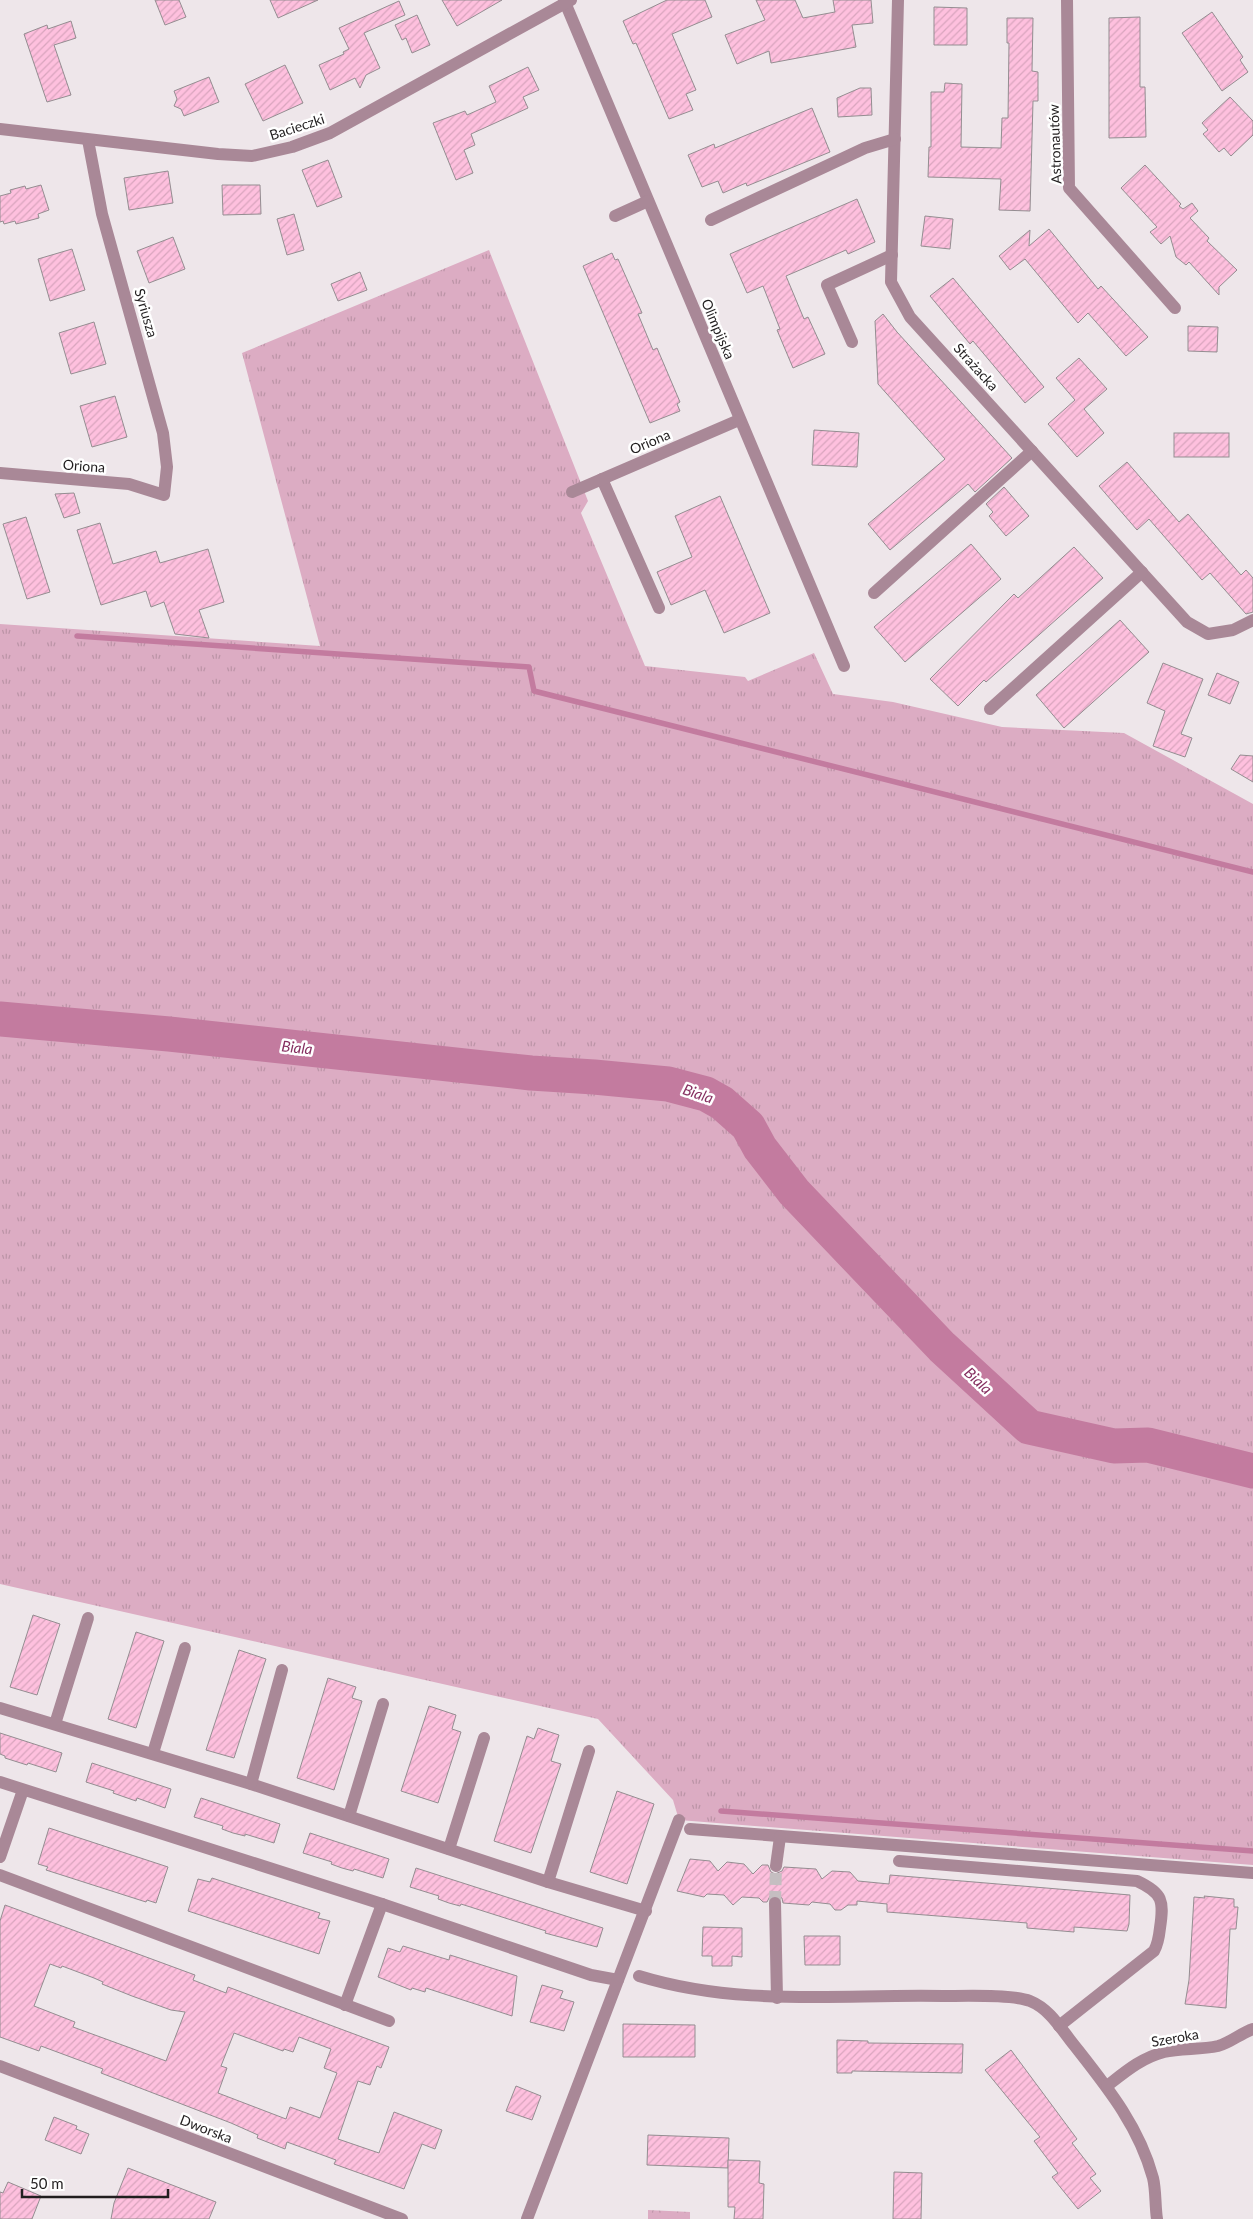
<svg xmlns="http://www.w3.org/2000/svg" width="1253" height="2219" viewBox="0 0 1253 2219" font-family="Lato,sans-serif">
	<defs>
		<pattern id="grass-tufts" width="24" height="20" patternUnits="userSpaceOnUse" patternTransform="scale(1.25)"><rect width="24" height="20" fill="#dcacc3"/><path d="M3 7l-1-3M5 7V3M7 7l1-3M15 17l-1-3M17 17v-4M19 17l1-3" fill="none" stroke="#bc94a7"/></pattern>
		<pattern id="park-crowns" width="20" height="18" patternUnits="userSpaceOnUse" patternTransform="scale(1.25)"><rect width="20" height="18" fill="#dcacc3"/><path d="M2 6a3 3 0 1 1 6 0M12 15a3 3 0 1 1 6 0" fill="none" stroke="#bc94a7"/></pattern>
		<pattern id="building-hatch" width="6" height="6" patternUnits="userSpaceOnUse" patternTransform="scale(1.25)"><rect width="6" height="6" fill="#fec0de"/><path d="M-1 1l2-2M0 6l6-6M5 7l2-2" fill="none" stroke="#d9a5be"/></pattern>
	</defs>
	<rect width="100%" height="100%" fill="#eee6ea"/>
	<path fill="url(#grass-tufts)" d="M489,250L588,501L581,513L645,666L745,677L748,681L814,653L833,694L893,702L1002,727L1124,733L1253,804V1865L679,1820L673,1800L598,1719L0,1584V624L320,646L242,353Z"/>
	<path fill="url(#park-crowns)" d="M648,2210L690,2212V2219H648Z"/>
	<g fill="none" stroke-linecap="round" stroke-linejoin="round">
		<g stroke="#c37b9f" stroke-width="5.5">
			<path d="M77,636L529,667L534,691L1253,872"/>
			<path d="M721,1811L1253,1851"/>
		</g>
		<path stroke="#c37b9f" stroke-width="35" d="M0,1019L169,1034L531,1073L594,1077L668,1084L706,1094L722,1103L748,1126L760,1148L794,1192L942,1347L1029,1427L1114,1446L1148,1445L1253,1471"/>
	</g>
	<g fill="url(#building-hatch)" stroke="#948d91" fill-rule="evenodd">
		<path d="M155,0H179L186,17L165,25Z"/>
		<path d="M270,0H318L278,18Z"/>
		<path d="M442,0H502L457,26Z"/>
		<path d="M667,0H705L712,17L672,34L696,90L686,94L693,110L669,119L636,43L633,44L623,21Z"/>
		<path d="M756,0H795L803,18L835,12L833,0H871L873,23L852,25L856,47L771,63L769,51L737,64L725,35L765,20Z"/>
		<path d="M399,1L405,15L364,33L380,68L366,75L360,88L355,78L330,90L319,65L344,54L343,52L349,49L339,28Z"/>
		<path d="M934,7L967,8V45H934Z"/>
		<path d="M1212,12L1243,57L1240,60L1248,72L1222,91L1182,33Z"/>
		<path d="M417,15L430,45L412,53L406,38L402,40L395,25Z"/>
		<path d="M1140,17V87H1145L1146,137L1109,138V18Z"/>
		<path d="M1007,18H1033L1032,71L1038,72V101H1033L1030,211L999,210L1001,179L928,177L929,147H931V92H944L945,83L962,84L961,147L1001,148L1002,118H1008L1009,43H1007Z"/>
		<path d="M71,21L76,38L54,45L71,95L47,102L24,34L47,25L48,29Z"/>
		<path d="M285,65L303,103L263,121L245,84Z"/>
		<path d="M528,67L539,90L523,97L528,108L471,134L475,145L464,150L473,173L456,180L433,123L465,111L467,115L496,102L489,86Z"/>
		<path d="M209,77L219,102L184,116L181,109L174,106L177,99L174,91Z"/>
		<path d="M860,88H871L872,115L838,117L837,98Z"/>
		<path d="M1230,97L1253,121V135L1231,156L1224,148L1219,152L1203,134L1208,130L1202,123Z"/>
		<path d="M812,108L830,152L747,186L746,183L723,193L718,181L702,187L688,155L714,144L715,148Z"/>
		<path d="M328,160L342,197L317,207L302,170Z"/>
		<path d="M1145,165L1181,204L1179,206L1183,209L1192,203L1198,211L1190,218L1209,238L1207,241L1237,270L1219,287V295L1189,262L1186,265L1176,257L1170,236L1161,244L1150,232L1157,227L1121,188Z"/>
		<path d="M168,171L173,203L129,210L124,178Z"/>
		<path d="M41,185L49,210L38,214L39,218L16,224L15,221L4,224L3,221L0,222V196L11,193L10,190L25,186L26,189Z"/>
		<path d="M222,185H260L261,214L223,215Z"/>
		<path d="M857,199L875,242L848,254L846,250L786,276L804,319L808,317L825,354L793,368L777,330L780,329L763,286L747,293L730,254Z"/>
		<path d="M294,214L304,250L287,255L277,219Z"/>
		<path d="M925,216L953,219L950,249L921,246Z"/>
		<path d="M1049,229L1098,289L1101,286L1148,337L1126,356L1088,313L1078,323L1025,259L1010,270L999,256L1030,230L1029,246Z"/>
		<path d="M173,237L185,269L149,283L137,251Z"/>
		<path d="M72,249L85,290L50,301L38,259Z"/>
		<path d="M612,253L615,260L618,259L642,313L638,314L653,350L657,348L680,402L677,404L680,411L650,423L583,266Z"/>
		<path d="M360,272L367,290L338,301L331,284Z"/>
		<path d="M953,278L1044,387L1025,403L973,341L970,344L930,296Z"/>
		<path d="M883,314L897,332L1012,458L975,492L968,484L890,550L868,524L945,459L878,384L875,321Z"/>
		<path d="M94,322L106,364L71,374L59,333Z"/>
		<path d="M1188,326L1218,327L1217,352L1188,351Z"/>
		<path d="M1079,358L1107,389L1084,409L1104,433L1077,457L1048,424L1075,400L1056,378Z"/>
		<path d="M115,396L127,437L92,447L80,406Z"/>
		<path d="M814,430L859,433L857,467L812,465Z"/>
		<rect x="1174" y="433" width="55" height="24"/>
		<path d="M1127,462L1179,522L1188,514L1241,575L1246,570L1253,578V612L1246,614L1210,573L1202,580L1149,519L1137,530L1099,486Z"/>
		<path d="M1004,487L1029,516L1006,536L989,516L993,512L986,504Z"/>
		<path d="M74,493L80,513L64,518L55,494Z"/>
		<path d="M720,496L770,613L724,633L705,590L671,605L657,572L692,557L675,516Z"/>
		<path d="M26,517L50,592L27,599L3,524Z"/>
		<path d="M100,523L113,564L156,551L160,563L208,549L224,602L199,610L209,638L175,634L164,602L151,607L146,591L101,605L77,530Z"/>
		<path d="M971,544L1001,579L905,662L874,627Z"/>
		<path d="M1074,547L1103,578L986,682L984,680L958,706L930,679L1014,594L1018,598Z"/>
		<path d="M1120,620L1149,652L1064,728L1036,695Z"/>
		<path d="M1163,663L1203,679L1181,734L1192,738L1185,757L1153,746L1165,711L1147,703Z"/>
		<path d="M1217,673L1239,682L1230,704L1208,695Z"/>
		<path d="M1240,755L1253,756V782L1231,769Z"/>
		<path d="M33,1615L60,1624L37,1695L10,1687Z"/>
		<path d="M136,1632L164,1641L136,1728L108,1719Z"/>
		<path d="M239,1650L266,1659L234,1758L206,1750Z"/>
		<path d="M328,1678L356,1687L352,1698L362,1701L334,1790L297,1778Z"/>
		<path d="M429,1706L456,1715L452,1729L461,1732L438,1803L401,1791Z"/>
		<path d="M538,1728L559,1735L551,1761L561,1764L531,1853L494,1841L527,1736L534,1739Z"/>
		<path d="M0,1733L62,1753L56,1772L28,1763L27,1765L5,1758V1756L0,1754Z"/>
		<path d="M92,1763L171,1789L165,1808L137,1798L136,1801L113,1793L114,1791L86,1782Z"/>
		<path d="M617,1791L654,1804L627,1884L590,1872Z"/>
		<path d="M201,1798L280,1824L274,1843L245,1834V1836L233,1833L222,1829L223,1826L194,1817Z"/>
		<path d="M49,1828L168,1867L156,1903L147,1900L146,1902L46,1870L48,1867L38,1864Z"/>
		<path d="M310,1833L389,1859L383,1878L354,1869L353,1871L342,1868L331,1864L332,1862L303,1853Z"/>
		<path d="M690,1859L710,1861L718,1871L727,1862L744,1864L753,1874L762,1865H768L771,1872L775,1874L782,1871L784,1867L816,1869L822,1879L832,1871L850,1872L858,1881L889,1884L890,1875L1130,1895L1129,1924L1127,1931L1074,1927V1932L1027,1928V1923L887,1912V1904L857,1901V1905H848L841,1910H835L830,1904L812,1902L809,1905L783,1903L782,1898L775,1895L770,1896L767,1902H763L759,1898L742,1897L733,1905L724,1895L707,1894L704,1897L677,1891Z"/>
		<path d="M416,1868L603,1928L597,1947L545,1933L546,1931L461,1904L460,1906L449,1903L438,1899L439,1896L410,1887Z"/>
		<path d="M212,1878L320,1913L318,1918L330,1921L319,1954L188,1911L198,1879L210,1882Z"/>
		<path d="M1204,1896L1234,1899V1907H1238L1236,1929H1230L1226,2008L1185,2004L1189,1980L1194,1897L1205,1898Z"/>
		<path d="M5,1905L195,1975L193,1980L226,1993L228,1987L389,2047L381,2068L377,2066L370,2085L358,2081L338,2139L379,2153L394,2112L442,2130L435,2149L422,2144L404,2189L334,2164L336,2160L287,2142L285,2149L257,2138L258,2135L231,2123L101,2073L103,2069L41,2046L39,2051L0,2037V1921ZM50,1964L61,1968L62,1966L94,1978L103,1982L102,1984L132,1996L171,2010L185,2012L166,2061L73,2027L75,2022L34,2006ZM234,2033L283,2051L284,2049L293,2052L299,2037L331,2049L324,2068L337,2073L320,2118L290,2107L286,2119L218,2093L227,2068L221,2066Z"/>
		<path d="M703,1927L742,1928V1957L732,1956V1966H712V1956H702Z"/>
		<path d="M804,1936H840V1965H805Z"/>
		<path d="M403,1946L449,1960L450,1955L517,1976L512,2016L426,1988L425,1992L412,1988L411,1990L378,1977L388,1948L400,1952Z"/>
		<path d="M542,1985L563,1991L560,1998L574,2002L564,2031L530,2022Z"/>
		<path d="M623,2024L695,2025V2057H623Z"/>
		<path d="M837,2040L868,2041V2043L963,2044L962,2073L852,2071V2073H837Z"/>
		<path d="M1011,2050L1077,2139L1072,2143L1096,2174L1090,2178L1101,2191L1078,2209L1052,2177L1058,2173L1034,2141L1040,2137L985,2070Z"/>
		<path d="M516,2086L541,2096L532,2120L506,2111Z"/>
		<path d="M54,2117L77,2126L76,2129L89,2134L81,2154L45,2140Z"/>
		<path d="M648,2135L729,2138L728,2168L647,2165Z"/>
		<path d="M728,2160L760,2161L759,2183L764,2184L763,2219H734L735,2207H728Z"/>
		<path d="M128,2168L216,2202L209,2219H111L114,2203Z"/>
		<path d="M894,2172L922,2173L921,2219H893Z"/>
		<path d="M8,2182L41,2196L32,2219H0V2192L3,2193Z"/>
	</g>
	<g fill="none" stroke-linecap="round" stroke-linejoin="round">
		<path stroke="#c5bec1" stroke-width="12" stroke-dasharray="12 6" stroke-linecap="butt" d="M775,1903L776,1866"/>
		<g stroke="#a98897" stroke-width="12">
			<path d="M564,0L844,666"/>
			<path d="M898,0L891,282L910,317L1187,622L1208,634L1233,630L1253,620"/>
			<path d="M1067,0L1069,188L1175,308"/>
			<path d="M0,129L218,154L252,156L292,147L330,133L571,0"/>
			<path d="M615,216L648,201"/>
			<path d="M711,220L865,148L895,139"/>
			<path d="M852,342L827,285L892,255"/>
			<path d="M0,473L129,484L164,495L167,467L163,433L102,214L88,140"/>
			<path d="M602,479L659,608"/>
			<path d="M572,492L739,420"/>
			<path d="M874,593L1032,451"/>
			<path d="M990,709L1142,572"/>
			<path d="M0,1708L251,1784L548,1882L646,1911"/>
			<path d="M55,1724L88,1618"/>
			<path d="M153,1753L185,1648"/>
			<path d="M0,1782L382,1904L591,1975L618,1980"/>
			<path d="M251,1784L282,1670"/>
			<path d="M349,1816L383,1704"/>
			<path d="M690,1829L1253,1873"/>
			<path d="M449,1849L484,1738"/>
			<path d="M0,1857L23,1790"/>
			<path d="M899,1861L1137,1881C1163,1893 1164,1901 1160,1928C1159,1937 1158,1944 1154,1951L1059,2026"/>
			<path d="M776,1866L780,1837"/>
			<path d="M0,1875L389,2021"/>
			<path d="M548,1882L589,1751"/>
			<path d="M775,1903L777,1998"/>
			<path d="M639,1976C740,2007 839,1994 943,1996C963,1996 1013,1994 1030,2001C1050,2009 1061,2029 1074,2045C1107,2087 1139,2126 1153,2178C1156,2190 1155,2206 1157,2219"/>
			<path d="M345,2005L382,1904"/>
			<path d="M0,2066L402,2219"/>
			<path d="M1107,2086C1125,2072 1141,2058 1164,2052C1181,2048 1200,2050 1218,2046C1230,2043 1241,2033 1253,2029"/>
			<path d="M527,2219L679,1820"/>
		</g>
	</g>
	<g text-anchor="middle" stroke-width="5" stroke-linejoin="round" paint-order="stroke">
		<g font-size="14" fill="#211e1f" stroke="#fff">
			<text transform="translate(297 127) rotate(-18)" y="5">Bacieczki</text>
			<text transform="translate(1055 144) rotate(-92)" y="5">Astronautów</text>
			<text transform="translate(146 313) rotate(74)" y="5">Syriusza</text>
			<text transform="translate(718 329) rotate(67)" y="5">Olimpijska</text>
			<text transform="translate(976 367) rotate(48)" y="5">Strażacka</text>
			<text transform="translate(650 442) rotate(-23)" y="5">Oriona</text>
			<text transform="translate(84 466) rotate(4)" y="5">Oriona</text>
			<text transform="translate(1175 2038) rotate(-10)" y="5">Szeroka</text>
			<text transform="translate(206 2129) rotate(21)" y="5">Dworska</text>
		</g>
		<g font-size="15" font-style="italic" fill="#863061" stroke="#fff">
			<text transform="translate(297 1048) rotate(6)" y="5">Biala</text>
			<text transform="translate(698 1094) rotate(19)" y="5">Biala</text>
			<text transform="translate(978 1381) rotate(43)" y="5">Biala</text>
		</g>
	</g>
	<path d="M22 2189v8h146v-8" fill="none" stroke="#211e1f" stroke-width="2.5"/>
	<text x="30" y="2189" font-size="15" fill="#211e1f" stroke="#ffffff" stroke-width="4" paint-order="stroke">50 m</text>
</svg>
